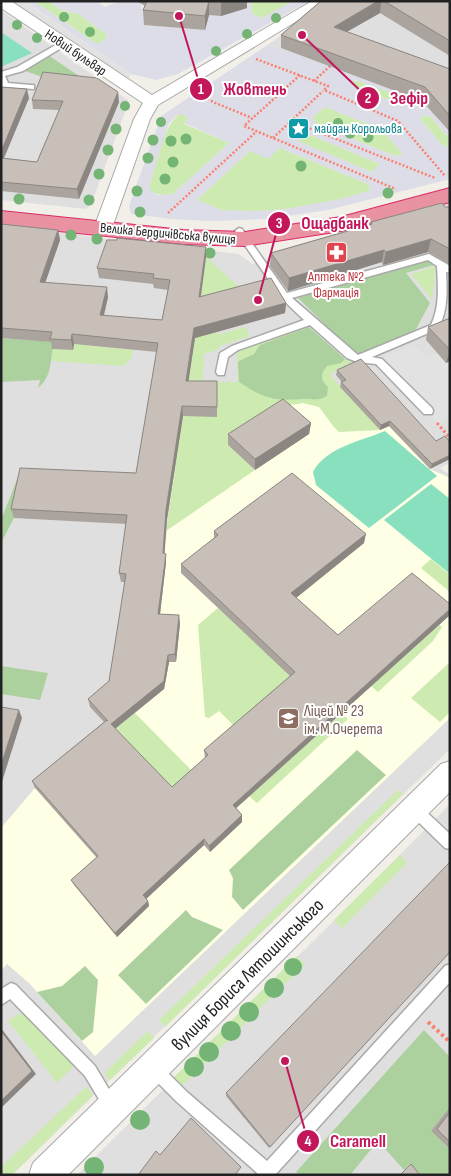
<svg xmlns="http://www.w3.org/2000/svg" width="451" height="1176" viewBox="0 0 451 1176" font-family="'Sofia Sans Condensed',sans-serif">
	<rect width="100%" height="100%" fill="#f2efe9"/>
	<g fill="#e0dfdf">
		<path d="M450,1V133L418,96L416,98L269,44L293,27Z"/>
		<path d="M1,10L129,101L91,205L86,209L1,200Z"/>
		<path d="M450,202V463L440,468L450,475V749L12,1175H1V226L239,254L253,264L266,260L274,253Z"/>
		<path d="M450,804V1175H77L400,855Z"/>
	</g>
	<path fill="#ffffe5" d="M188,382L340,387L380,430L389,426L430,469L450,478V718L95,1056L29,983L7,964L1,971V828L35,788L113,731L164,689L169,662L159,622L166,563L163,562L172,488Z"/>
	<g fill="#cdebb0">
		<path d="M34,1H49L61,10L79,14L107,35L106,39L97,44Z"/>
		<path d="M251,1H292L293,2L262,18L252,14Z"/>
		<path d="M249,81L270,85L264,90L256,88L237,91L230,87Z"/>
		<path d="M353,81H360L404,97L405,101L398,103L352,86L351,84Z"/>
		<path d="M325,107L381,129L403,154L395,156L314,123L312,118Z"/>
		<path d="M181,113L189,119L184,124L229,143L173,194L162,195L153,193L150,190V184C156,164 163,124 181,113Z"/>
		<path d="M425,115L431,117L450,139V147L443,146L420,119Z"/>
		<path d="M305,133L380,164L372,172L297,141Z"/>
		<path d="M280,148L368,184L371,186L370,190C343,205 254,215 222,210C213,208 205,204 196,200L250,151Z"/>
		<path d="M206,257L247,294L216,332L221,334L245,327L250,336L220,346L219,349L204,354L203,382H238L237,354L240,350L309,327L344,358L352,362L333,372L331,376L380,430L339,432L333,426L319,407L303,403L290,405L228,445L255,470L166,531Z"/>
		<path d="M436,266L432,299L411,274Z"/>
		<path d="M74,344L133,350L131,359L123,366L52,361V349L73,350Z"/>
		<path d="M431,559L450,575V592L421,568Z"/>
		<path d="M218,608L306,669L237,729L219,711L209,718L205,717L198,625Z"/>
		<path d="M439,625L442,627L433,641L378,692L371,686Z"/>
		<path d="M450,662V712L440,722L411,698Z"/>
		<path d="M135,713L195,774L172,794L112,731Z"/>
		<path d="M341,713L348,719L257,803L249,796Z"/>
		<path d="M398,790L403,794L165,1027L159,1020L161,1018Z"/>
		<path d="M400,855L407,863L342,928L334,920Z"/>
		<path d="M297,956L305,964L180,1088L172,1079Z"/>
		<path d="M19,1014L27,1015L74,1066L57,1083L8,1021Z"/>
		<path d="M148,1031L154,1038L110,1080L104,1073Z"/>
		<path d="M87,1086L93,1095L12,1175H1V1167Z"/>
	</g>
	<g fill="#add19e">
		<path d="M48,55L82,78H45L25,71L24,69Z"/>
		<path d="M426,259L434,265L406,273L430,303L415,331L356,355L298,298Z"/>
		<path d="M309,327L345,359L341,363L327,366C320,375 320,379 328,387L327,396C318,401 314,399 304,399C273,401 265,399 239,382L238,363L239,361L254,354L260,345Z"/>
		<path d="M1,338L54,342C50,358 53,376 38,388L40,380L1,382Z"/>
		<path d="M18,477H23L14,518L1,543V520Z"/>
		<path d="M1,666L48,673L40,700L1,694Z"/>
		<path d="M357,750L386,775L243,910L232,897L233,878L229,870Z"/>
		<path d="M186,910L192,917L223,930L146,1004L118,975Z"/>
		<path d="M85,966L98,980L93,1032L82,1041L37,992L62,986Z"/>
		<path d="M424,1030L450,1057V1107L431,1131L450,1149V1175H418L410,1164L404,1170L378,1141L350,1175H299L296,1172Z"/>
	</g>
	<g fill="#88e0be">
		<path d="M1,32L32,53L1,67Z"/>
		<path d="M385,431L437,476L369,528L316,485L313,472C325,448 361,441 385,431Z"/>
		<path d="M431,484L450,499V574L384,520Z"/>
	</g>
	<g fill="#e2e2e2">
		<path d="M12,1H25L33,7L131,74L127,80Z"/>
		<path d="M414,345L427,358L438,353L446,363L450,361V418L439,424L380,359Z"/>
	</g>
	<g fill="#dddde8" fill-rule="evenodd">
		<path d="M25,1H34L97,44L106,39L107,35L79,14L61,10L49,1H106L99,3L105,7L119,1H137L142,6L141,9L150,10L145,25L205,30L209,15L235,1H251L252,14L262,18L292,1H309L178,74L156,80L131,74Z"/>
		<path d="M269,44L415,98L418,96L450,133V139L431,117L425,115L420,119L443,146L450,147V179L328,210L268,219L210,221L171,219L131,214L129,206L161,116ZM355,80L403,97L405,101L398,103L352,86L351,82ZM325,107L381,129L403,154L395,156L314,123L316,120L312,118ZM181,113L189,119L184,123L229,143L173,194L157,195L150,190V184L168,125L175,117ZM305,133L380,164L372,172L298,141ZM280,148L368,184L371,188L368,191L340,199L286,209L253,211L222,210L197,200L250,151L268,159Z"/>
	</g>
	<g fill="none" stroke-linecap="round" stroke-linejoin="round">
		<defs>
			<g id="lane">
				<path d="M61,42L68,44L23,71L5,76L8,83L31,85H34V89L2,87L1,72L17,67Z"/>
				<path d="M239,228L242,229L287,293L429,254L450,266V273L446,272C447,292 448,311 438,329L372,357L382,359L432,408L433,411L432,414H424L376,364L357,362L347,358L310,325L238,350L228,357L224,375H218L216,372L220,353L232,346L304,320L282,299L235,231ZM428,260L437,266C438,286 440,306 431,325L358,355L292,298Z"/>
				<path d="M413,802L418,804L450,834V849L445,848L408,812L407,808L408,804Z"/>
				<path d="M450,964V982L275,1175H256L257,1173L177,1102L148,1073L146,1068L148,1063L153,1061L158,1063L187,1092L267,1161L445,966Z"/>
				<path d="M11,983L16,985L95,1066L116,1101L118,1106L116,1111L111,1113L106,1111L85,1076L10,999L1,1005V989Z"/>
			</g>
			<g id="street">
				<path d="M1,1H11L152,95L312,1H330L158,105L150,119L112,228L109,232L103,234L97,232L94,228L134,119L143,103L1,8Z"/>
				<path d="M450,761V792L68,1175H29L33,1163L441,764Z"/>
			</g>
			<path id="highway" d="M450,188V202L341,231L245,246L183,244L1,225V211L183,230L245,232L341,217Z"/>
		</defs>
		<use href="#lane" stroke="#a9a9a9" stroke-width="3"/>
		<use href="#street" stroke="#a9a9a9" stroke-width="2"/>
		<use href="#highway" stroke="#dc2a67" stroke-width="2"/>
		<g stroke="#fa8072" stroke-width="2.5" stroke-dasharray="2 2" stroke-linecap="butt">
			<path d="M256,59L328,86L324,90L398,121L445,176"/>
			<path d="M300,75L244,126L396,189"/>
			<path d="M314,81L330,66"/>
			<path d="M201,94L213,102L252,118"/>
			<path d="M291,121L435,178"/>
			<path d="M273,138L323,91"/>
			<path d="M168,213L257,131"/>
		</g>
		<path stroke="#fa8072" stroke-width="3" stroke-dasharray="2.5 2.5" stroke-linecap="butt" d="M437,423L450,438"/>
		<path stroke="#fa8072" stroke-width="4" stroke-dasharray="3 3" stroke-linecap="butt" d="M428,1022L450,1042"/>
		<use href="#lane" fill="#fff" fill-rule="evenodd"/>
		<use href="#street" fill="#fff" fill-rule="evenodd"/>
		<use href="#highway" fill="#e892a2" fill-rule="evenodd"/>
	</g>
	<g fill="#74b475">
		<circle cx="64" cy="17" r="5"/>
		<circle cx="276" cy="18" r="5"/>
		<circle cx="17" cy="25" r="5"/>
		<circle cx="90" cy="32" r="5"/>
		<circle cx="247" cy="34" r="5"/>
		<circle cx="37" cy="38" r="5"/>
		<circle cx="216" cy="51" r="5"/>
		<circle cx="125" cy="106" r="5"/>
		<circle cx="161" cy="122" r="5"/>
		<circle cx="338" cy="123" r="5"/>
		<circle cx="116" cy="129" r="5.5"/>
		<circle cx="350" cy="133" r="5.5"/>
		<circle cx="368" cy="137" r="5.5"/>
		<circle cx="186" cy="139" r="5.5"/>
		<circle cx="153" cy="140" r="5.5"/>
		<circle cx="171" cy="141" r="5.5"/>
		<circle cx="108" cy="150" r="5.5"/>
		<circle cx="148" cy="158" r="5.5"/>
		<circle cx="173" cy="162" r="5.5"/>
		<circle cx="301" cy="166" r="5.5"/>
		<circle cx="99" cy="174" r="5.5"/>
		<circle cx="165" cy="179" r="5.5"/>
		<circle cx="137" cy="191" r="5.5"/>
		<circle cx="388" cy="193" r="5.5"/>
		<circle cx="19" cy="199" r="5.5"/>
		<circle cx="89" cy="200" r="5.5"/>
		<circle cx="140" cy="212" r="5.5"/>
		<circle cx="71" cy="235" r="5.5"/>
		<circle cx="97" cy="239" r="5.5"/>
		<circle cx="210" cy="253" r="5.5"/>
		<circle cx="293" cy="967" r="9"/>
		<circle cx="274" cy="988" r="10"/>
		<circle cx="249" cy="1012" r="10"/>
		<circle cx="231" cy="1031" r="10"/>
		<circle cx="209" cy="1052" r="10"/>
		<circle cx="194" cy="1067" r="10"/>
		<circle cx="140" cy="1120" r="10"/>
		<circle cx="94" cy="1167" r="10"/>
	</g>
	<g fill="#aba49e">
		<path d="M136,1H247V8L221,16L209,15L205,30L144,25L143,10L145,6Z"/>
		<path d="M321,1H450V56L380,13L347,32L450,69V132L422,101L281,48V35Z"/>
		<path d="M1,87L29,98L4,158L37,162L59,110L33,109L32,100L119,102L79,199L1,191Z"/>
		<path d="M445,207H450L449,264L428,252L383,265L382,262L288,291L270,266L271,253L370,224L371,222Z"/>
		<path d="M1,224L58,230L60,240L45,283L108,297L104,316L162,320L168,290L154,288L153,284L99,278L97,268L206,247V257L201,297L286,303L285,313L195,338L188,381H217V417L183,416L167,519L164,553L166,562L160,614L180,623L176,662H169L164,689L115,729L172,787L205,758L204,750L290,676L181,573V564L214,539V531L364,543L296,598L338,635L450,615L236,808L242,815V822L210,852L204,845L146,899L148,901L149,906L117,937L74,885L71,880L97,858L35,788L32,781L104,722L90,707L88,699L109,681L125,582H121L119,573L126,524L14,518L11,509L136,473L157,352L74,344L73,350L52,349L51,342L1,338Z"/>
		<path d="M450,318V361L446,363L426,340L428,327Z"/>
		<path d="M337,370L436,441L445,436L430,469L389,426L380,430L340,387L341,382H342L336,375Z"/>
		<path d="M311,423L309,434L255,470L228,445V434Z"/>
		<path d="M450,952L269,1148L226,1096V1093Z"/>
		<path d="M450,1107V1149L431,1131Z"/>
	</g>
	<g fill="#8b8681">
		<path d="M209,1V15L205,30V16Z"/>
		<path d="M223,1H247V8L221,16V2Z"/>
		<path d="M378,1H381L380,13L332,40L334,27Z"/>
		<path d="M27,89L29,98L1,165V152Z"/>
		<path d="M118,92L119,102L79,199L77,189Z"/>
		<path d="M58,230L60,240L42,292L40,282Z"/>
		<path d="M431,239L428,252L383,265L386,252Z"/>
		<path d="M206,247V257L199,307V297Z"/>
		<path d="M384,250L382,262L288,291L289,278Z"/>
		<path d="M107,287L108,297L101,326L100,315Z"/>
		<path d="M286,303L285,313L195,338L187,391L186,381L194,328Z"/>
		<path d="M72,334L74,344L73,350L71,340Z"/>
		<path d="M450,350V361L446,363Z"/>
		<path d="M182,406L183,416L167,519L164,562L163,553L166,510Z"/>
		<path d="M390,421L389,426L380,430L381,425Z"/>
		<path d="M311,423L309,434L255,470V459Z"/>
		<path d="M450,455V459L430,469L432,464Z"/>
		<path d="M366,534L364,543L291,602V593Z"/>
		<path d="M166,554V562L159,622L158,614Z"/>
		<path d="M450,609V615L233,811V805Z"/>
		<path d="M179,615L180,623L176,662L175,654Z"/>
		<path d="M168,655L169,662L164,689L112,731L111,724Z"/>
		<path d="M19,710L22,718L1,785V765Z"/>
		<path d="M242,815V822L210,852L209,846Z"/>
		<path d="M204,839V845L145,900L143,895Z"/>
		<path d="M148,901L149,906L117,937L115,933Z"/>
		<path d="M1,1028L36,1074L1,1108Z"/>
	</g>
	<g fill="#c7bfb8" stroke="#8b8681">
		<path d="M147,1H209L205,16L143,10Z"/>
		<path d="M321,1H378L334,27L450,69V116L425,87L281,35Z"/>
		<path d="M384,1H450V41Z"/>
		<path d="M43,72L97,78L118,92L77,189L1,182V158L37,162L63,101L32,100Z"/>
		<path d="M1,87L27,89L1,152Z"/>
		<path d="M442,203L445,207H450V249L431,239L386,252L384,250L289,278L271,253L372,224L371,222Z"/>
		<path d="M1,224L58,230L40,282L107,287L100,315L162,320L170,280L153,278L154,274L97,268L107,240H117V238L206,247L199,297L271,278L286,303L194,328L186,381H217V407L182,406L166,510L163,553L166,554L158,614L179,615L175,654L168,655L164,681L111,724L172,787L208,755L204,750L295,672L181,564L218,535L214,531L292,473L366,534L291,593L338,635L412,573L450,604V609L233,805L242,815L209,846L204,839L143,895L148,901L115,933L71,880L98,856L32,781L107,720L108,721L88,699L109,681L126,574L119,573L127,515L11,509L20,468L136,473L158,343L72,334L71,340L50,339L52,332L1,328Z"/>
		<path d="M450,318V350L428,327Z"/>
		<path d="M361,359L436,441L445,436L450,442V455L432,464L390,421L381,425L341,382L346,380L337,370Z"/>
		<path d="M283,399L311,423L255,459L228,434Z"/>
		<path d="M1,707L19,710L1,765Z"/>
		<path d="M450,862V952L270,1147L226,1093Z"/>
		<path d="M1,1031L32,1071L1,1101Z"/>
		<path d="M450,1112V1142L437,1129Z"/>
		<path d="M191,1118L241,1167L235,1175H138L156,1151L160,1155Z"/>
		<path d="M411,1164L420,1175H400Z"/>
	</g>
	<defs>
		<symbol id="sight-square" viewBox="-11 -11 22 22"><rect x="-9" y="-9" width="18" height="18" rx="4" fill="#0f9aa8" stroke="#fff"/><path d="M0-6L1.8-2.2L6-1.7L2.9 1.2L3.7 5.4L0 3.3L-3.7 5.4L-2.9 1.2L-6-1.7L-1.8-2.2Z" fill="#fff"/></symbol>
		<symbol id="pharmacy-square" viewBox="-11 -11 22 22"><rect x="-9" y="-9" width="18" height="18" rx="4" fill="#e0444e" stroke="#fff"/><path d="M-2-6h4v4h4v4h-4v4h-4v-4h-4v-4h4Z" fill="#fff"/></symbol>
		<symbol id="school-square" viewBox="-11 -11 22 22"><rect x="-9" y="-9" width="18" height="18" rx="4" fill="#8d6e63" stroke="#fff"/><path d="M0-5L7-2L0 1L-7-2ZM-4 1L0 2.5L4 1V4Q0 6-4 4Z" fill="#fff"/></symbol>
	</defs>
	<g fill-rule="evenodd">
		<use href="#sight-square" x="286" y="116" width="25" height="25"/>
		<use href="#pharmacy-square" x="324" y="240" width="25" height="25"/>
		<use href="#school-square" x="276" y="706" width="25" height="25"/>
	</g>
	<g text-anchor="middle" stroke-width="4" stroke-linejoin="round" paint-order="stroke">
		<g font-size="14" fill="#222" stroke="#fff">
			<text transform="translate(76 52) rotate(34)" y="5">Новий бульвар</text>
			<text transform="translate(168 233) rotate(5)" y="5">Велика Бердичівська вулиця</text>
		</g>
		<g font-size="14" fill="#0d838f" stroke="#fff" text-anchor="start">
			<text x="314" y="133">майдан Корольова</text>
		</g>
		<g font-size="14" fill="#be3a42" stroke="#fff">
			<text x="336" y="281">Аптека №2<tspan x="336" dy="16">Фармація</tspan></text>
		</g>
		<g font-size="16" fill="#785e54" stroke="#fff" text-anchor="start">
			<text x="304" y="716">Ліцей № 23<tspan x="304" dy="18">ім. М.Очерета</tspan></text>
		</g>
		<g font-size="19" fill="#222" stroke="#fff">
			<text transform="translate(247 974) rotate(-45)" y="7">вулиця Бориса Лятошинського</text>
		</g>
	</g>
	<path fill="none" stroke="#c2185b" stroke-width="2" d="M179 16L201 89M302 35L368 98M258 300L279 223M285 1061L308 1141"/>
	<g fill="#c2185b" stroke="#fff" stroke-width="2">
		<circle cx="179" cy="16" r="5"/>
		<circle cx="302" cy="35" r="5"/>
		<circle cx="258" cy="300" r="5"/>
		<circle cx="285" cy="1061" r="5"/>
		<circle cx="201" cy="89" r="12"/>
		<circle cx="368" cy="98" r="12"/>
		<circle cx="279" cy="223" r="12"/>
		<circle cx="308" cy="1141" r="12"/>
	</g>
	<g font-size="15" text-anchor="middle" font-weight="bold" fill="#fff">
		<text x="201" y="94">1</text>
		<text x="368" y="103">2</text>
		<text x="279" y="228">3</text>
		<text x="308" y="1146">4</text>
	</g>
	<g font-size="18" text-anchor="middle" font-weight="bold" fill="#c2185b" stroke="#fff" stroke-width="4" stroke-linejoin="round" paint-order="stroke">
		<text x="255" y="95">Жовтень</text>
		<text x="409" y="104">Зефір</text>
		<text x="335" y="229">Ощадбанк</text>
		<text x="358" y="1147">Caramell</text>
	</g>
	<rect width="451" height="1176" fill="none" stroke="#222222" stroke-width="5"/>
</svg>
